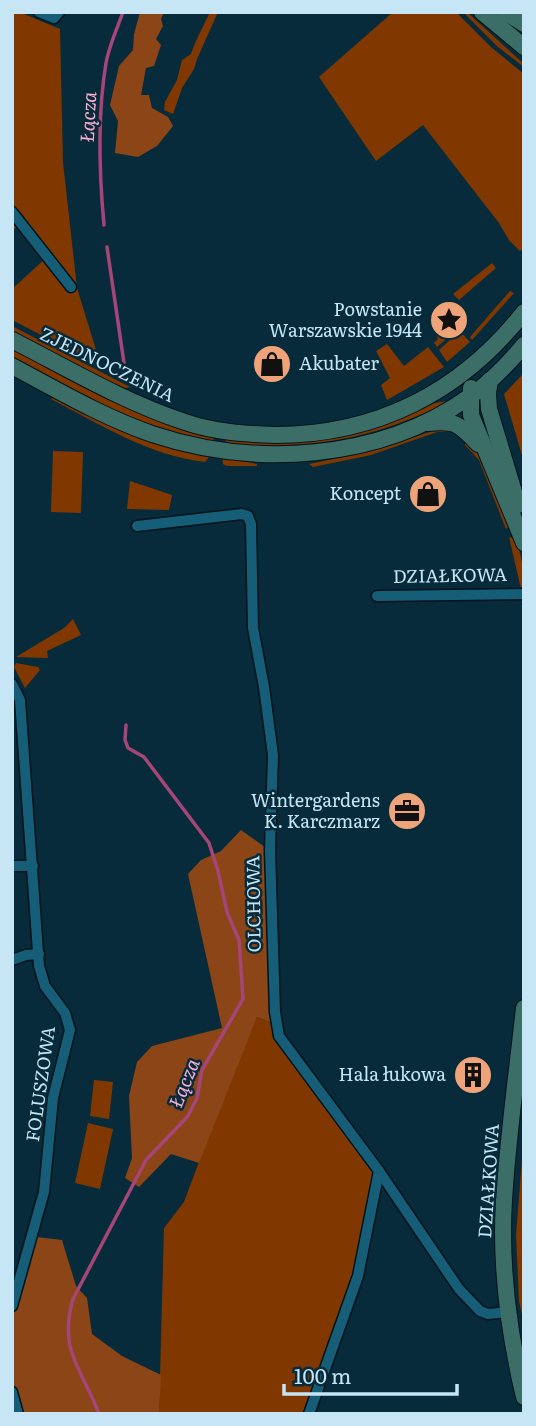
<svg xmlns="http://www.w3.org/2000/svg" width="536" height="1426" viewBox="0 0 536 1426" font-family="Literata,serif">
	<rect width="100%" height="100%" fill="#072b3a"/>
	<g fill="#803800">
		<path d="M12,12H19L60,29L63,162L77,288L101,366L12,320V289L47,257L19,225L12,231Z"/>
		<path d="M210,12H218L197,59L194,69L182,88L173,114L164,110L165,102L177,80L182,60L191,54C196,39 203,27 210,12Z"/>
		<path d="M393,12H456L491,47L524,74V248L520,251L509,240L499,223L423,125L376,161L319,77Z"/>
		<path d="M463,12H467L524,64V67L498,47Z"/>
		<path d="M492,263L496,268L459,300L453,294Z"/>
		<path d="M510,291L514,293L472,340L470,337Z"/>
		<path d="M443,310L458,329L437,347L434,343L438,339L436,335L451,323L441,311Z"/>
		<path d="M12,326L130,387L122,389L12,333Z"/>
		<path d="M460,331L470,342L447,362L439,350Z"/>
		<path d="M387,344L404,366L428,347L444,367L387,400L381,385L390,378L376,351Z"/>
		<path d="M12,348L214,435L213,443C140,428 77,392 12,358Z"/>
		<path d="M524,373V462L504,394Z"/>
		<path d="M53,396L211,455L205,462C150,456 99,424 51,399Z"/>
		<path d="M446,401C434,411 417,416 402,422C341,445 289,448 225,444L226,437L404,416L430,404Z"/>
		<path d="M445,427L454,432H437L371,455L313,467L309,464L368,452Z"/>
		<path d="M466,441C488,456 500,500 510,525L506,529L479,460L465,445Z"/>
		<path d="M53,451L83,452L81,513L51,512Z"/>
		<path d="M222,457L257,464V466H227L223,464Z"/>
		<path d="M130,481L172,495L169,510L127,509Z"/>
		<path d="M509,537L516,539C520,555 528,574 521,589Z"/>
		<path d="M73,619L81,635L47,651L48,658L16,657L64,628Z"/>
		<path d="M16,663L38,667L40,670L25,688L14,667Z"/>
		<path d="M257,1017L274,1024L392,1180L373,1198L346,1302L302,1414H159L164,1228L184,1202L222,1100Z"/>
		<path d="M94,1080L113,1082L109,1119L90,1116Z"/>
		<path d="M88,1123L113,1129L100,1189L75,1183Z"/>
		<path d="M524,1134V1323L519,1301L516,1235Z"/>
	</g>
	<g fill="#8c4516">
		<path d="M140,12H164L161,19L163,26L156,39L161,45L154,66L146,68L141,95H149L152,108L168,117L173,126L157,146L138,157L115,153L118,121L110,105L119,66L133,50L134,34Z"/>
		<path d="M241,830L269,850L274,987L287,1042L274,1024L257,1017L199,1163L171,1154L139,1187L125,1178L132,1158L129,1096L137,1062L152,1046L222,1028L188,874L201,860L221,851Z"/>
		<path d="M37,1237L62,1240L76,1286L87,1298L92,1334L122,1356L161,1375L159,1414H23L12,1387V1314Z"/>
	</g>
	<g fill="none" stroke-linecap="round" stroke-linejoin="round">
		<g stroke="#a64579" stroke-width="3.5">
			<path d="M104,225C99,172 97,117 106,63C109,46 117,29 123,12"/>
			<path d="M107,247L124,363"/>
			<path d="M99,1414C82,1368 58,1352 73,1299L146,1160L188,1116L197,1098L202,1070L243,999L239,940L227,912L218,871L209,843L144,757L128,748L125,740L126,725"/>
		</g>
		<defs>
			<g id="street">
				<path d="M39,12L54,18L59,12"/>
				<path d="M12,212L71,287"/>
				<path d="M137,526L242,514L248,516L251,524L253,628L264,687L273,755L270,850L275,1012L279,1036L379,1171L459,1289L480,1311L488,1314L508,1312"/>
				<path d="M377,596L524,594"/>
				<path d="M12,684L20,700L39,966L45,986L65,1013L70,1030L53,1098L44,1192L12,1306"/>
				<path d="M12,866H33"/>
				<path d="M12,960L26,955L39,954"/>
				<path d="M12,1392L18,1414"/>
				<path d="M309,1414L358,1276L379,1171"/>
			</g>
			<g id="secondary">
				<path d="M482,12L524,47"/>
				<path d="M505,12L524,24"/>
				<path d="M12,340C69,369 124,402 185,422C214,432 245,434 275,435C377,435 461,392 524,312"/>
				<path d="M12,366C57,390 103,417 152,434C254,468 379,461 469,397C490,383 508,364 524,345"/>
				<path d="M490,380L488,393L489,409L518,505"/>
				<path d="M471,388V415L524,543"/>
				<path d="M428,423C455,420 460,424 478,444"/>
				<path d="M524,1008C517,1072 508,1136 504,1200C500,1266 509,1334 524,1397"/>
			</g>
		</defs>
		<use href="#street" stroke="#01131b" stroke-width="13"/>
		<use href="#secondary" stroke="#01131b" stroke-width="18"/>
		<use href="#street" stroke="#165d78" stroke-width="10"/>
		<use href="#secondary" stroke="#3c6e68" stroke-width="16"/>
	</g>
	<defs>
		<symbol id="sight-disc" viewBox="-11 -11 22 22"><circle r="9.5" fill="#efa378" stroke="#072b3a"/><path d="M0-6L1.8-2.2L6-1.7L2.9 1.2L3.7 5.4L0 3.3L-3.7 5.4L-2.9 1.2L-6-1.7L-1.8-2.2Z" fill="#111"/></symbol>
		<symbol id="shop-disc" viewBox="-11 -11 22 22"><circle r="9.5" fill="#efa378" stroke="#072b3a"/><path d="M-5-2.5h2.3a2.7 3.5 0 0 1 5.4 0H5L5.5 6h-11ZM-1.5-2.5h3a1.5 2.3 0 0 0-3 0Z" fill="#111"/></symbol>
		<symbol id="office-disc" viewBox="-11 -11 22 22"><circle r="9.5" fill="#efa378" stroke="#072b3a"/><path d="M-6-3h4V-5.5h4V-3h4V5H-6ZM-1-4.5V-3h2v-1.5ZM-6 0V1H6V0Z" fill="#111"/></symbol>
		<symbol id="building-disc" viewBox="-11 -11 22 22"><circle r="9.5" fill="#efa378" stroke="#072b3a"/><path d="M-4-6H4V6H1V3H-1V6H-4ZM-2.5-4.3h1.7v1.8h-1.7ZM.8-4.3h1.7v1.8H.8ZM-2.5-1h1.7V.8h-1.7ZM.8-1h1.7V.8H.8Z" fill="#111"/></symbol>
	</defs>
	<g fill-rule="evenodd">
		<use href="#sight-disc" x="427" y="298" width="44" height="44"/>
		<use href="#shop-disc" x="250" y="342" width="44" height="44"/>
		<use href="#shop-disc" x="406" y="472" width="44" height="44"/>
		<use href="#office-disc" x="385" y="789" width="44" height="44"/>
		<use href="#building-disc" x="451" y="1053" width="44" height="44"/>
	</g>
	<g text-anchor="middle" stroke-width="5" stroke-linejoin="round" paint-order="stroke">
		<g font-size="18" fill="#c6e6f6" stroke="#072b3a" text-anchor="end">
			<text x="422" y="316">Powstanie<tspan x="422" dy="21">Warszawskie 1944</tspan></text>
			<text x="299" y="370" text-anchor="start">Akubater</text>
			<text x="401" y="500">Koncept</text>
			<text x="380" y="807">Wintergardens<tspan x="380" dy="21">K. Karczmarz</tspan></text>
			<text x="446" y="1081">Hala łukowa</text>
		</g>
		<g font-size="18" fill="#c6e6f6" stroke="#072b3a">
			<text transform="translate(107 365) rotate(26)" y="6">ZJEDNOCZENIA</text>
			<text transform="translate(450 576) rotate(-1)" y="6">DZIAŁKOWA</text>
			<text transform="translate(254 904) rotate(-91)" y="6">OLCHOWA</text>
			<text transform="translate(41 1084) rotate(-82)" y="6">FOLUSZOWA</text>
			<text transform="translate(489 1181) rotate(-86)" y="6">DZIAŁKOWA</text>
		</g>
		<g font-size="19" font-style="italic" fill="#fcaed3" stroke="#072b3a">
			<text transform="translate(88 117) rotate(-87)" y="7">Łącza</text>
			<text transform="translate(184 1083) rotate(-68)" y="7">Łącza</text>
		</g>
	</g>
	<rect width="536" height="1426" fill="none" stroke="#c6e6f6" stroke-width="28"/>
	<path d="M284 1384v10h173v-10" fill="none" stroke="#c6e6f6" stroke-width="3.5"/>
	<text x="294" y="1384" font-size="21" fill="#c6e6f6" stroke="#072b3a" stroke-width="5" paint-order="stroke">100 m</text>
</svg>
